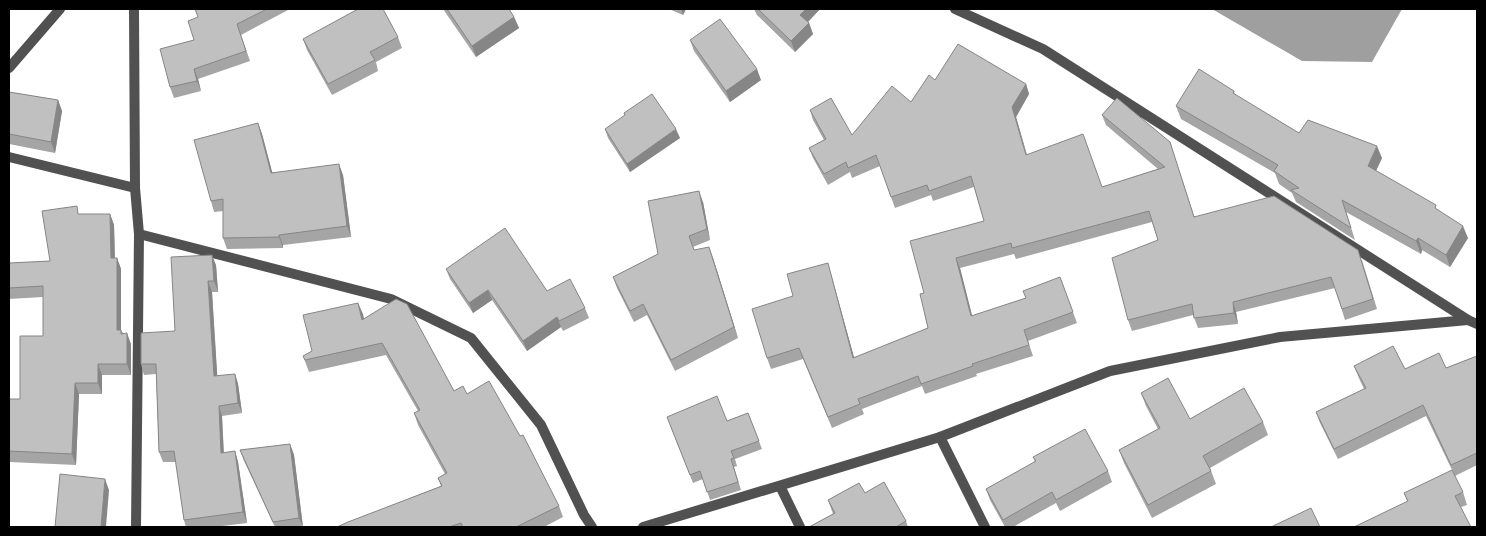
<svg xmlns="http://www.w3.org/2000/svg" width="1486" height="536" viewBox="0 0 1486 536" font-family="Arial,sans-serif">
	<rect width="100%" height="100%" fill="#fff"/>
	<path fill="#9f9f9f" d="M1212,9H1402L1372,62L1302,61Z"/>
	<g fill="none" stroke-linecap="round" stroke-linejoin="round">
		<g stroke="#515151" stroke-width="10">
			<path d="M134,9L135,188L139,234L136,527"/>
			<path d="M955,9L1043,49L1468,320L1477,324"/>
			<path d="M9,68L60,9"/>
			<path d="M9,157L135,188"/>
			<path d="M139,234L391,299L471,338L541,425L584,515L592,527"/>
			<path d="M940,437L985,527"/>
			<path d="M780,486L800,527"/>
			<path d="M643,527L940,437L1110,371L1280,337L1468,320"/>
		</g>
	</g>
	<g fill="#a5a5a5">
		<path d="M195,9H290L241,35L250,61L198,79L201,91L174,98L170,87L194,40L198,17Z"/>
		<path d="M443,9H509L514,17L519,28L476,57Z"/>
		<path d="M669,9H686L683,15Z"/>
		<path d="M754,9H820L808,22L809,23L813,34L795,52L757,15Z"/>
		<path d="M398,37L402,48L376,62L378,71L332,95L307,50L303,39Z"/>
		<path d="M690,40L761,80L730,102L694,51Z"/>
		<path d="M935,80L1026,84L1029,94L1016,117L1027,155L1102,187L1158,169L1106,125L1102,115L1170,142L1194,216L1362,260L1377,309L1345,320L1335,288L1236,312L1238,324L1198,328L1193,315L1132,331L1128,320L1158,240L1152,222L1016,259L1014,254L960,268L972,316L1026,298L1060,277L1077,323L1028,341L1033,356L976,374L977,376L925,394L922,386L862,409L864,414L832,428L803,359L771,369L767,358L793,296L831,274L854,358L928,328L924,293L984,221L974,187L933,201L931,195L895,208L880,166L852,178L850,172L828,185L813,158L809,148L824,140L813,120L810,110L852,135L911,102Z"/>
		<path d="M1234,91L1235,95L1299,133L1382,158L1376,171L1438,210L1468,238L1450,267L1422,250L1421,254L1346,212L1355,240L1296,202L1292,193L1279,184L1275,173L1181,119L1176,106Z"/>
		<path d="M9,92L58,100L62,111L55,153L9,144Z"/>
		<path d="M624,113L680,138L630,172L608,138L605,129L625,116Z"/>
		<path d="M258,123L262,134L272,172L343,175L351,237L283,245V248L227,249L223,238V211L214,212L211,201Z"/>
		<path d="M703,202L710,240L693,247L694,250L713,258L738,338L675,371L647,315L634,322L617,288L613,277L658,254Z"/>
		<path d="M79,214H110L114,225L115,258H117L121,269V330L131,344V375H102V394H79L76,465L9,462V399H20L43,336V297L9,299V263L50,261Z"/>
		<path d="M216,265L218,292H212L217,376L235,374L238,384L242,413L222,416L224,453L235,451L238,462L247,523L214,527H186L184,520L176,462H163L159,452L156,374L144,375L141,364L175,331Z"/>
		<path d="M446,269L547,291L585,308L589,318L563,331L561,327L527,351L492,300L473,313L450,279Z"/>
		<path d="M358,303L364,319L454,391L467,394L559,506L563,517L544,527H337L441,486L438,478L445,474L418,425L414,413L418,411L386,355L309,372L303,356L312,351Z"/>
		<path d="M1477,356V465L1455,476L1426,416L1338,459L1320,423L1316,412L1364,389L1358,376L1354,366L1405,369L1446,368Z"/>
		<path d="M1141,393L1190,419L1263,422L1268,435L1210,468L1216,484L1152,518L1124,463L1119,450L1158,429L1146,406Z"/>
		<path d="M748,413L762,449L735,459L737,466L734,467L741,490L710,500L703,479L693,483L670,425L727,421Z"/>
		<path d="M290,444L294,455L303,527H275L244,461L240,450Z"/>
		<path d="M1033,457L1108,471L1112,482L1060,511L1056,503L1013,527H1005L990,500L986,489L1035,462Z"/>
		<path d="M1463,492L1467,505L1461,507L1407,501L1404,493Z"/>
		<path d="M865,493L906,521L908,527H809L833,514L828,500Z"/>
	</g>
	<g fill="#868686">
		<path d="M681,9H686L683,15Z"/>
		<path d="M806,9H820L804,26L800,15Z"/>
		<path d="M514,17L519,28L476,57L472,46Z"/>
		<path d="M809,23L813,34L795,52L791,41Z"/>
		<path d="M194,69L198,79L201,91L197,81Z"/>
		<path d="M757,69L761,80L730,102L726,91Z"/>
		<path d="M1026,84L1029,94L1016,117L1030,166L1012,107Z"/>
		<path d="M58,100L62,111L55,153L51,142Z"/>
		<path d="M258,123L262,134L275,183L271,173Z"/>
		<path d="M676,129L680,138L630,172L627,164Z"/>
		<path d="M1377,146L1382,158L1372,179L1368,166Z"/>
		<path d="M339,164L343,175L351,237L347,226Z"/>
		<path d="M699,191L703,202L710,240L707,229Z"/>
		<path d="M110,214L114,225L115,269L111,258Z"/>
		<path d="M1463,226L1468,238L1450,267L1446,255Z"/>
		<path d="M279,235L283,245V248L279,237Z"/>
		<path d="M1418,238L1422,250L1421,254L1416,241Z"/>
		<path d="M709,247L713,258L738,338L734,327Z"/>
		<path d="M212,255L216,265L218,292L214,281Z"/>
		<path d="M117,258L121,269V341L117,330Z"/>
		<path d="M956,258L960,268L975,327L971,316Z"/>
		<path d="M828,263L831,274L857,368L853,358Z"/>
		<path d="M208,281L212,292L218,387L214,376Z"/>
		<path d="M488,290L492,300L473,313L469,303Z"/>
		<path d="M1233,302L1236,312L1238,324L1234,313Z"/>
		<path d="M358,303L363,314L367,332L362,320Z"/>
		<path d="M557,317L561,327L527,351L523,341Z"/>
		<path d="M127,333L131,344V375L127,364Z"/>
		<path d="M98,364L102,375V394L98,383Z"/>
		<path d="M235,374L238,384L242,413L238,403Z"/>
		<path d="M75,383L79,394L76,465L72,454Z"/>
		<path d="M219,406L222,416L224,463L221,453Z"/>
		<path d="M290,444L294,455L303,527L299,518Z"/>
		<path d="M235,451L238,462L247,523L243,512Z"/>
		<path d="M105,479L109,490L106,527H101Z"/>
	</g>
	<g fill="#c0c0c0" stroke="#868686">
		<path d="M195,9H267L237,24L246,51L194,69L197,81L170,87L160,49L194,40L188,21L198,17Z"/>
		<path d="M358,9H383L398,37L370,52L375,60L328,84L303,39Z"/>
		<path d="M447,9H509L514,17L472,46Z"/>
		<path d="M758,9H806L800,15L809,23L791,41Z"/>
		<path d="M720,19L757,69L726,91L690,40Z"/>
		<path d="M958,44L1026,84L1012,107L1026,155L1083,134L1102,187L1165,167L1102,115L1117,98L1170,142L1194,217L1274,196L1358,250L1373,299L1342,309L1331,277L1233,302L1234,313L1194,318L1192,304L1128,320L1112,258L1158,240L1149,211L1012,248L1011,243L956,258L971,316L1026,298L1023,291L1060,277L1073,312L1024,330L1029,345L972,364L973,366L921,384L918,376L858,399L860,404L828,417L799,348L767,358L752,309L793,296L787,274L828,263L853,358L928,328L920,294L924,293L910,241L984,221L971,176L929,191L927,185L891,197L876,155L848,168L846,162L824,174L809,148L826,139L810,110L831,98L852,135L892,86L911,102L929,75L935,80Z"/>
		<path d="M1199,69L1234,91L1233,93L1299,133L1308,120L1377,146L1368,166L1436,205L1435,208L1463,226L1446,255L1418,238L1416,241L1342,200L1351,228L1291,190L1299,188L1274,171L1278,165L1176,106Z"/>
		<path d="M9,92L58,100L51,142L9,134Z"/>
		<path d="M652,94L676,129L627,164L605,129L625,115L624,113Z"/>
		<path d="M258,123L271,173L339,164L347,226L279,235V237L223,238V199L211,201L194,140Z"/>
		<path d="M699,191L707,229L689,236L694,250L709,247L734,327L671,360L643,304L630,311L613,277L658,254L648,201Z"/>
		<path d="M77,206L78,214H110L111,258H117V330H121V334L127,333V364H98V383H75L72,454L9,451V399H20V336H43V286L9,288V263L50,261L42,211Z"/>
		<path d="M505,228L547,291L570,279L585,308L559,321L557,317L523,341L488,290L469,303L446,269Z"/>
		<path d="M212,255L214,281H208L214,376L235,374L238,403L219,406L221,453L235,451L243,512L184,520L174,451L159,452L156,364H141V333L175,331L171,257Z"/>
		<path d="M396,299L407,304L454,391L463,386L467,394L489,381L520,436L523,435L559,506L516,527H463L461,523L449,527H337L348,522L442,486L438,478L447,473L414,413L420,410L382,343L305,360L303,356L312,351L303,315L358,303L362,320Z"/>
		<path d="M1393,346L1405,369L1439,353L1446,368L1477,356V453L1451,465L1423,405L1334,449L1316,412L1366,388L1354,366Z"/>
		<path d="M1168,378L1190,419L1244,388L1263,422L1203,456L1211,471L1148,505L1119,450L1160,428L1141,393Z"/>
		<path d="M717,396L727,421L748,413L759,441L731,451L734,458L731,459L738,482L707,492L700,471L690,475L667,417Z"/>
		<path d="M1085,429L1108,471L1056,500L1052,492L1003,520L986,489L1036,461L1033,457Z"/>
		<path d="M290,444L299,518L273,522L240,450Z"/>
		<path d="M1452,470L1463,492L1455,496L1471,527H1354L1408,501L1404,493Z"/>
		<path d="M60,474L105,479L101,527H55Z"/>
		<path d="M884,482L906,521L896,527H809L835,513L828,500L859,483L865,493Z"/>
		<path d="M1311,508L1320,527H1271Z"/>
	</g>
	<rect width="1486" height="536" fill="none" stroke="#000000" stroke-width="20"/>
</svg>
